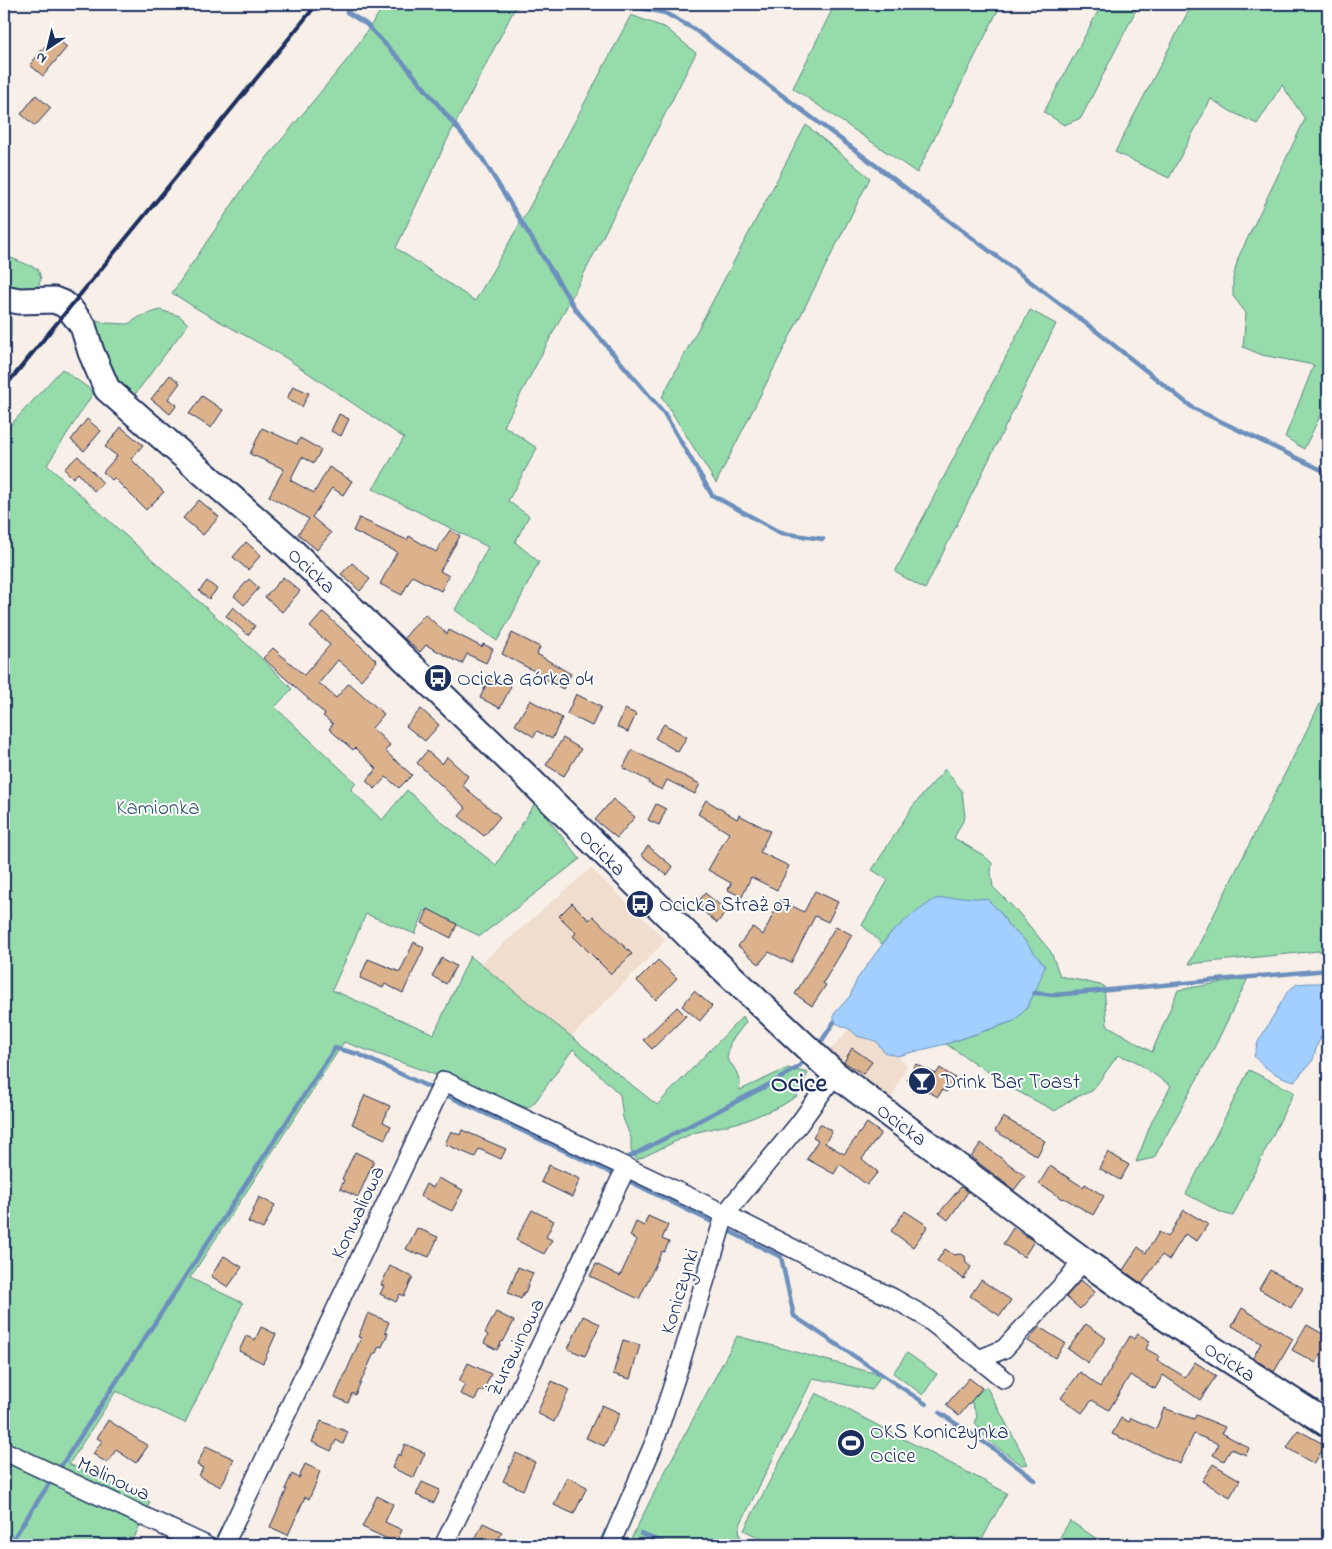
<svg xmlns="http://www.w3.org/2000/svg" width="1332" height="1549" viewBox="0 0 1332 1549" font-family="'Indie Flower',sans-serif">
	<rect width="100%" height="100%" fill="#f8f0e8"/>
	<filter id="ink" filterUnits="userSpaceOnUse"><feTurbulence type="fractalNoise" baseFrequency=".02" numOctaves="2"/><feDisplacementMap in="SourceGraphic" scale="10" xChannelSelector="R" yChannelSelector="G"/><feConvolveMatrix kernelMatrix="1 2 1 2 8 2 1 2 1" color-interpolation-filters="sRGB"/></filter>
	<g filter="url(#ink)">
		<g fill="#f0ddcd">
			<path d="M591,868L666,940L571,1037L480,964Z"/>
			<path d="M849,1029L857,1036L876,1041L884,1052L897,1056L907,1065L889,1104L826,1055Z"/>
		</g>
		<g fill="#95dcaa" stroke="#588684">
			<path d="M385,4H517L447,140L396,248L475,301L529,208L631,15L666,28L696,53L588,266L504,426L537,448L508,501L529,516L515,542L539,562L511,617L497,641L455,610L488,547L373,489L404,438L286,358L199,310L172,293L251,177L351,55Z"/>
			<path d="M835,4H1001L917,173L793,88Z"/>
			<path d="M1102,4H1139L1081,118L1064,125L1044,112Z"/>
			<path d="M1192,4H1328V406H1325L1304,449L1285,437L1314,365L1262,355L1243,347L1246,313L1233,296V279L1238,258L1305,119L1282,85L1257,124L1230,111L1211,99L1169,178L1115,152Z"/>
			<path d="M806,125L870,178L716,483L662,397Z"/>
			<path d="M4,255L38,269L41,279L37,289L25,302L4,283Z"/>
			<path d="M160,310L180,316L188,324L133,397L83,353L92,318L105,323L128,324L141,316Z"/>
			<path d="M1030,310L1056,324L925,589L895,572Z"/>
			<path d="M4,311L11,318V339L4,348Z"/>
			<path d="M62,369L94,392L47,465L253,650L292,689L275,707L356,783L351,790L382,820L407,790L443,823L496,865L535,803L580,859L480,936L425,910L415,934L366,914L332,990L434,1034L470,956L657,1105L743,1016L746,1022L730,1043L727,1059C737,1070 739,1075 740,1090L788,1068L808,1073L797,1096L781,1106L745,1121L693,1133L637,1160L631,1151V1138L623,1118L620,1095L573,1049L535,1102L528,1108L344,1042L190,1278L243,1303L185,1423L116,1391L69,1464L150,1502L131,1545H4V432Z"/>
			<path d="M1328,688V950L1189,964Z"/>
			<path d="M945,769L962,791L965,817L954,838L983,855L992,863L991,873L993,887L1018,912L1051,952L1060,976L1104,986L1107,1025L1152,1052L1178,990L1248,978L1215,1046L1154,1158L1136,1162L1152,1121L1171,1086L1135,1061L1118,1055L1092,1091L1074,1098L1055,1111L1015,1090L946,1044L1014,1021L1026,1009L1036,990L1021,936L1009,927L1001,913L890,934L882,944L862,925L888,880L872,870L913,806Z"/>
			<path d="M1249,1070L1294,1092L1233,1216L1222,1213L1186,1194Z"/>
			<path d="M737,1336L881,1375L872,1390L813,1378L739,1527L740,1537L755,1545H628L658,1485Z"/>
			<path d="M907,1353L937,1374L923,1395L893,1373Z"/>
			<path d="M986,1386L1028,1464L1022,1465C1005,1452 984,1442 975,1422L977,1416L971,1401Z"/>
			<path d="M816,1393L1007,1493L979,1545H773L744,1530Z"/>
			<path d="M1070,1521L1106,1545H1055Z"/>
		</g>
		<g fill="#a2cffd" stroke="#6c8fbd">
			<path d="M962,897L987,899L1001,913L1009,927L1021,936L1045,966L1036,990L1026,1009L1014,1021L946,1044L897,1056L884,1052L876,1041L857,1036L851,1030L834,1022V1014L850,996L857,979L890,934L912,915L935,899Z"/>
			<path d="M1309,983H1328V1024L1317,1045L1313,1060L1295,1081C1280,1078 1264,1069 1254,1056L1258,1042L1288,991L1297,984Z"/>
		</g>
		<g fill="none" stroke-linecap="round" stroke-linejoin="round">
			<g stroke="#6c8fbd" stroke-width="4.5">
				<path d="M621,4L665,13L694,29L1096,331L1193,408L1328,473"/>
				<path d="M347,12L366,24L407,67L482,158L576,310L664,413L712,495L781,533L823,539"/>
				<path d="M1034,993L1054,995L1328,970"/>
				<path d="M821,1042L834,1022"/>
				<path d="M446,1095L616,1175"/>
				<path d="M629,1157L772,1083L797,1068L802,1063"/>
				<path d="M627,1180L716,1224"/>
				<path d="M727,1230L781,1257L794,1316L926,1404"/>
				<path d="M940,1413L991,1447L1035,1480"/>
				<path d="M61,1466L335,1048L358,1054L435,1090"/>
				<path d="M641,1534L669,1545"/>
				<path d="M9,1545L49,1484"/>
				<path d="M600,1545L606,1531L609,1532"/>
			</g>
		</g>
		<g fill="#dcb28d" stroke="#1b2f5e">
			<path d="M53,36L67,47L43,76L30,65Z"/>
			<path d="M36,95L51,108L35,126L21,114Z"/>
			<path d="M170,375L180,383L168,399L177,405L170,414L151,399Z"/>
			<path d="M293,386L309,393L302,407L287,399Z"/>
			<path d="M202,396L223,410L211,428L189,414Z"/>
			<path d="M339,414L349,419L341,436L331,431Z"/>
			<path d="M87,419L101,431L84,451L71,440Z"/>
			<path d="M121,427L143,445L131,459L164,492L146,510L114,478L112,480L103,472L117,456L105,447Z"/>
			<path d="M262,428L297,444L300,438L321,450L314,463L302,457L290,480L314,493L329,467L352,481L343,495L332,488L312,517L331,533L317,550L298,534L309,519L269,496L284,469L250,454Z"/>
			<path d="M78,456L103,483L94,491L78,473L73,478L64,469Z"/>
			<path d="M199,500L219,517L203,535L183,518Z"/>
			<path d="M359,518L407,540L409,536L436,552L450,530L460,536L440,571L449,576L441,591L412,576L402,595L380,584L397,552L353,531Z"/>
			<path d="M246,542L261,555L248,570L233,557Z"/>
			<path d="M352,563L370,579L360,591L341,574Z"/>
			<path d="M283,577L300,591L282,612L265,597Z"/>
			<path d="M249,579L259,588L244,605L234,596Z"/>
			<path d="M207,581L217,589L209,599L199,591Z"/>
			<path d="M233,607L255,626L248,635L226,616Z"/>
			<path d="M323,612L377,661L361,680L338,660L319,683L336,698L349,683L384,714L372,728L390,745L385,751L412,775L399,788L386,777L375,789L366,781L377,769L355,748L353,750L329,729L333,724L323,716L325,714L263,658L273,648L304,675L330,645L310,627Z"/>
			<path d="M425,614L447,634L449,630L482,647L483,644L493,649L486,663L467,654L462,664L426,645L420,652L404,638Z"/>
			<path d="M512,633L540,647L537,654L571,674L563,689L535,673L536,672L502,654Z"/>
			<path d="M490,676L511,686L500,708L480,698Z"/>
			<path d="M576,694L601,707L592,726L567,714Z"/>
			<path d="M530,700L562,718L552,739L537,731L534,737L515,725Z"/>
			<path d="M421,709L439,725L425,741L406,726Z"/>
			<path d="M625,709L636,714L628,732L617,727Z"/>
			<path d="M664,724L687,737L678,752L655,738Z"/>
			<path d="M563,738L581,749L564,776L546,765Z"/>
			<path d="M632,750L700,784L695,794L667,780L662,790L648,783L649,781L623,768Z"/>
			<path d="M427,751L442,764L447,757L468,776L462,785L500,817L484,836L459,816L466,808L417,763Z"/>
			<path d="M613,799L635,817L617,838L595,820Z"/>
			<path d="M706,800L737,819L739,815L770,831L760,852L789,866L777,890L751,877L742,897L728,890L731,883L708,870L729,833L698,814Z"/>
			<path d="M656,804L666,809L659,825L648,820Z"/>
			<path d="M648,846L673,867L667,875L641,855Z"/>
			<path d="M815,891L838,902L828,922L815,916L791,963L769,952L759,964L738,946L753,927L763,935L780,900L804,912Z"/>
			<path d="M705,893L727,911L717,923L696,905Z"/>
			<path d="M572,903L589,920L593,916L632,954L611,974L573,936L576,933L559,916Z"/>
			<path d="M428,909L457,924L451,938L422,923Z"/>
			<path d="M836,926L852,935L823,983L826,985L812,1006L795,994Z"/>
			<path d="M414,942L424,948L403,993L385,984L383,988L360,978L368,959L400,972Z"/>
			<path d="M442,958L456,966L446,984L432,976Z"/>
			<path d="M658,960L677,978L656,1000L637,981Z"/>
			<path d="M694,991L712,1006L700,1021L682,1006Z"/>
			<path d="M677,1007L686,1016L652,1049L643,1040Z"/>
			<path d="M852,1048L872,1062L863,1074L844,1062Z"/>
			<path d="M916,1064L936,1074L940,1068L955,1078L946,1092L942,1090L938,1097L907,1080Z"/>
			<path d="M365,1095L390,1106L383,1122L391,1126L385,1139L352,1124Z"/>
			<path d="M1003,1117L1045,1141L1037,1156L995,1131Z"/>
			<path d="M867,1123L881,1133L862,1159L878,1172L867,1185L840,1164L834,1174L807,1159L818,1140L813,1137L820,1124L832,1131L825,1143L844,1154Z"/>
			<path d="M462,1130L506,1149L501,1159L479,1149L475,1157L445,1144L451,1131L460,1135Z"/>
			<path d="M981,1143L1025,1176L1014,1190L971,1157Z"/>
			<path d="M355,1152L374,1161L358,1197L340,1189L344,1180L342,1179Z"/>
			<path d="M1108,1152L1129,1165L1120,1180L1099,1168Z"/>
			<path d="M549,1165L580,1179L572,1197L541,1182Z"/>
			<path d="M1050,1166L1083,1187L1085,1184L1104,1196L1093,1215L1064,1198L1063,1199L1039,1184Z"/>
			<path d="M438,1178L463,1190L452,1211L420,1196L426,1184L433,1188Z"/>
			<path d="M961,1187L968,1192L948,1220L939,1213Z"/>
			<path d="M259,1197L275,1205L263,1229L248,1222Z"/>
			<path d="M532,1210L554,1221L546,1237L552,1240L544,1254L516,1240Z"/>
			<path d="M1184,1210L1208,1224L1197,1241L1185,1234L1169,1260L1162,1255L1142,1284L1123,1270L1138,1247L1146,1253L1159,1232L1168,1237Z"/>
			<path d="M905,1211L928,1226L913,1247L891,1231Z"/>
			<path d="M648,1216L668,1225L662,1239L669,1242L664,1252L662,1251L639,1299L590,1276L596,1264L620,1276L637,1240L630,1236L636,1222L644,1226Z"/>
			<path d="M417,1228L438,1237L429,1257L419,1253L418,1255L406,1249Z"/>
			<path d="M1013,1228L1034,1241L1024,1257L1003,1244Z"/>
			<path d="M945,1249L954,1255L960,1254L965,1256L966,1263L971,1267L964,1279L937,1261Z"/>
			<path d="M224,1256L242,1267L228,1287L211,1276Z"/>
			<path d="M390,1266L413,1277L404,1296L400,1294L396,1302L380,1294L384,1286L381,1285Z"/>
			<path d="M518,1267L533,1273L525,1293L524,1292L521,1299L508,1293Z"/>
			<path d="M1270,1270L1303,1288L1291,1308L1259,1289Z"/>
			<path d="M981,1280L1011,1300L1000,1316L970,1296Z"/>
			<path d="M1081,1280L1095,1292L1080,1309L1066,1297Z"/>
			<path d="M1242,1308L1293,1339L1274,1372L1253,1358L1261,1343L1232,1326Z"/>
			<path d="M496,1312L514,1321L503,1342L502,1341L497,1350L484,1343L488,1335L485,1333Z"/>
			<path d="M368,1313L389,1322L385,1332L388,1333L382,1347L379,1346L376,1353H374L355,1395L352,1393L348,1403L335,1397L361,1338L358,1337Z"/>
			<path d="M583,1316L600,1324L585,1356L568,1349Z"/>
			<path d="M1086,1324L1106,1338L1088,1363L1068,1349Z"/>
			<path d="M1307,1325L1328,1337V1342L1316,1363L1292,1350Z"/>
			<path d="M261,1327L276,1334L263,1363L239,1351L246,1336L255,1340Z"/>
			<path d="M1039,1327L1065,1343L1055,1358L1028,1341Z"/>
			<path d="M1138,1334L1150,1341L1146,1349L1159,1356L1157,1360L1185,1377L1195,1362L1216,1376L1200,1400L1163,1375L1155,1389L1130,1375L1109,1410L1092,1400L1082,1413L1061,1398L1080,1372L1100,1387L1130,1336L1134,1339Z"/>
			<path d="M623,1340L640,1345L630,1379L613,1374Z"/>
			<path d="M468,1363L491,1374L483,1391L480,1390L475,1400L460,1394L465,1384L459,1381Z"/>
			<path d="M969,1378L982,1388L959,1416L946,1405Z"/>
			<path d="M552,1381L569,1390L554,1422L537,1413Z"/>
			<path d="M602,1405L620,1413L604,1446L586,1438Z"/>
			<path d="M1164,1408L1194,1419L1196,1415L1225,1427L1222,1433L1249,1448L1246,1455L1231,1449L1224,1461L1213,1455L1219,1444L1194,1434L1180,1464L1112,1434L1121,1418L1129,1422L1131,1418L1156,1429Z"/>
			<path d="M108,1420L148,1446L136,1463L116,1450L107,1463L93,1454L102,1441L97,1438Z"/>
			<path d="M321,1421L348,1432L343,1444L336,1440L331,1451L312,1442Z"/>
			<path d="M1298,1430L1325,1445L1314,1464L1287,1448Z"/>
			<path d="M405,1444L425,1453L414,1478L392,1468L398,1454L400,1456Z"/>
			<path d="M206,1446L234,1459L221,1487L199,1476L203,1468L197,1465Z"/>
			<path d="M516,1453L535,1462L523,1490L503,1481Z"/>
			<path d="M305,1464L320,1471L317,1479H318L309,1499L305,1497L288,1535L270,1527L287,1489H285L292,1474L299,1478Z"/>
			<path d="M1213,1464L1240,1480L1230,1497L1202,1481Z"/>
			<path d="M567,1477L587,1487L574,1514L554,1505Z"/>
			<path d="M422,1482L440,1490L434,1503L416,1495Z"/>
			<path d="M377,1496L393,1504L385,1522L402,1530L396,1543L362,1527Z"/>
			<path d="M483,1523L502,1532L496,1545H472Z"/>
		</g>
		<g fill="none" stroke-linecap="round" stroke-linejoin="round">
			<defs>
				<g id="street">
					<path d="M980,1359L1004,1349L1069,1278L1083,1260"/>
					<path d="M4,1451L205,1545"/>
					<path d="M224,1545L444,1081L725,1214L841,1273L893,1298L924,1316L1004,1379"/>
					<path d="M444,1545L626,1168"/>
					<path d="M610,1545L653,1446L679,1367L725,1214L799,1124L835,1074"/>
				</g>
				<path id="secondary" d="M4,298L19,301L54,300L64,304L69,308L83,326L91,352L107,389L288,547L525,775L703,950L835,1074L1083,1260L1176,1325L1328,1424"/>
			</defs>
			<use href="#street" stroke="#1b2f5e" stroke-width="21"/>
			<use href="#secondary" stroke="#1b2f5e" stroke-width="29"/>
			<use href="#street" stroke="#fff" stroke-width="18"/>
			<use href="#secondary" stroke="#fff" stroke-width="25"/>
			<path stroke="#1b2f5e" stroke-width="4" d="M4,388L317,4"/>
		</g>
	</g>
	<defs>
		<symbol id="bus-disc" viewBox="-11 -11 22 22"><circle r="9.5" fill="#1b2f5e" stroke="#fff"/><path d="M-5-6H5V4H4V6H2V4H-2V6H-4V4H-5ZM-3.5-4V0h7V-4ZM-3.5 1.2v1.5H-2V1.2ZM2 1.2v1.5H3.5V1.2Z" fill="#fff"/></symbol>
		<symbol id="bar-disc" viewBox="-11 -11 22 22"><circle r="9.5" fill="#1b2f5e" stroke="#fff"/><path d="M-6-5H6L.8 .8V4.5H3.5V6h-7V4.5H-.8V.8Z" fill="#fff"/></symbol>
		<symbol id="stadium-disc" viewBox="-11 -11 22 22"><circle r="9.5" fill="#1b2f5e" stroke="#fff"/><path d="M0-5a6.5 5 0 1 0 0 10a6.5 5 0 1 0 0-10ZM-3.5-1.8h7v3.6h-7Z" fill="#fff"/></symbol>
	</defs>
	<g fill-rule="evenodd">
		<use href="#bus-disc" x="422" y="662" width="32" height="32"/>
		<use href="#bus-disc" x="624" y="888" width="32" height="32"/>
		<use href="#bar-disc" x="906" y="1065" width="32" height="32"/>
		<use href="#stadium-disc" x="835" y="1427" width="32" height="32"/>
	</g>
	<g text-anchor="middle" stroke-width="4" stroke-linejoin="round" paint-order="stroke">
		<g font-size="21" fill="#1b2f5e" stroke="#fff">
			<text transform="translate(312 570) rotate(43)" y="7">Ocicka</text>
			<text transform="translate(603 852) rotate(45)" y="7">Ocicka</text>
			<text transform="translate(902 1124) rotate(37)" y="7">Ocicka</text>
			<text transform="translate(357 1212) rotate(-65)" y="7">Konwaliowa</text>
			<text transform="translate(679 1291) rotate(-73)" y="7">Koniczynki</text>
			<text transform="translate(515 1347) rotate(-64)" y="7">Żurawinowa</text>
			<text transform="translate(1230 1361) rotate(33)" y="7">Ocicka</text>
			<text transform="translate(114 1478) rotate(25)" y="7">Malinowa</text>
		</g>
		<g font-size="21" fill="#1b2f5e" stroke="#fff" text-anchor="start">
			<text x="457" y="685">Ocicka Górka 04</text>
			<text x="659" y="911">Ocicka Straż 07</text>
			<text x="941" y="1088">Drink Bar Toast</text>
			<text x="870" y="1438">OKS Koniczynka<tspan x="870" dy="24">Ocice</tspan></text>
		</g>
		<g font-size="21" fill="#3a5a71" stroke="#fff">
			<text x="158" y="814">Kamionka</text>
		</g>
		<g font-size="26" font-weight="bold" fill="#1b2f5e" stroke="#fff">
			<text x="799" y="1091">Ocice</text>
		</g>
	</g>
	<rect width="1332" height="1549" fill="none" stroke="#fff" stroke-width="20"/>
	<rect x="10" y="10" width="1312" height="1529" fill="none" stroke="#1b2f5e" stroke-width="2" filter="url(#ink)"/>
	<g transform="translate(48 48) rotate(215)" stroke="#ffffff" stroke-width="4" paint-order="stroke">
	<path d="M0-4L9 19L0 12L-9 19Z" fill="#1b2f5e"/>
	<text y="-8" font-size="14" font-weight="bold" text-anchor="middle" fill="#1b2f5e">N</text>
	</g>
</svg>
